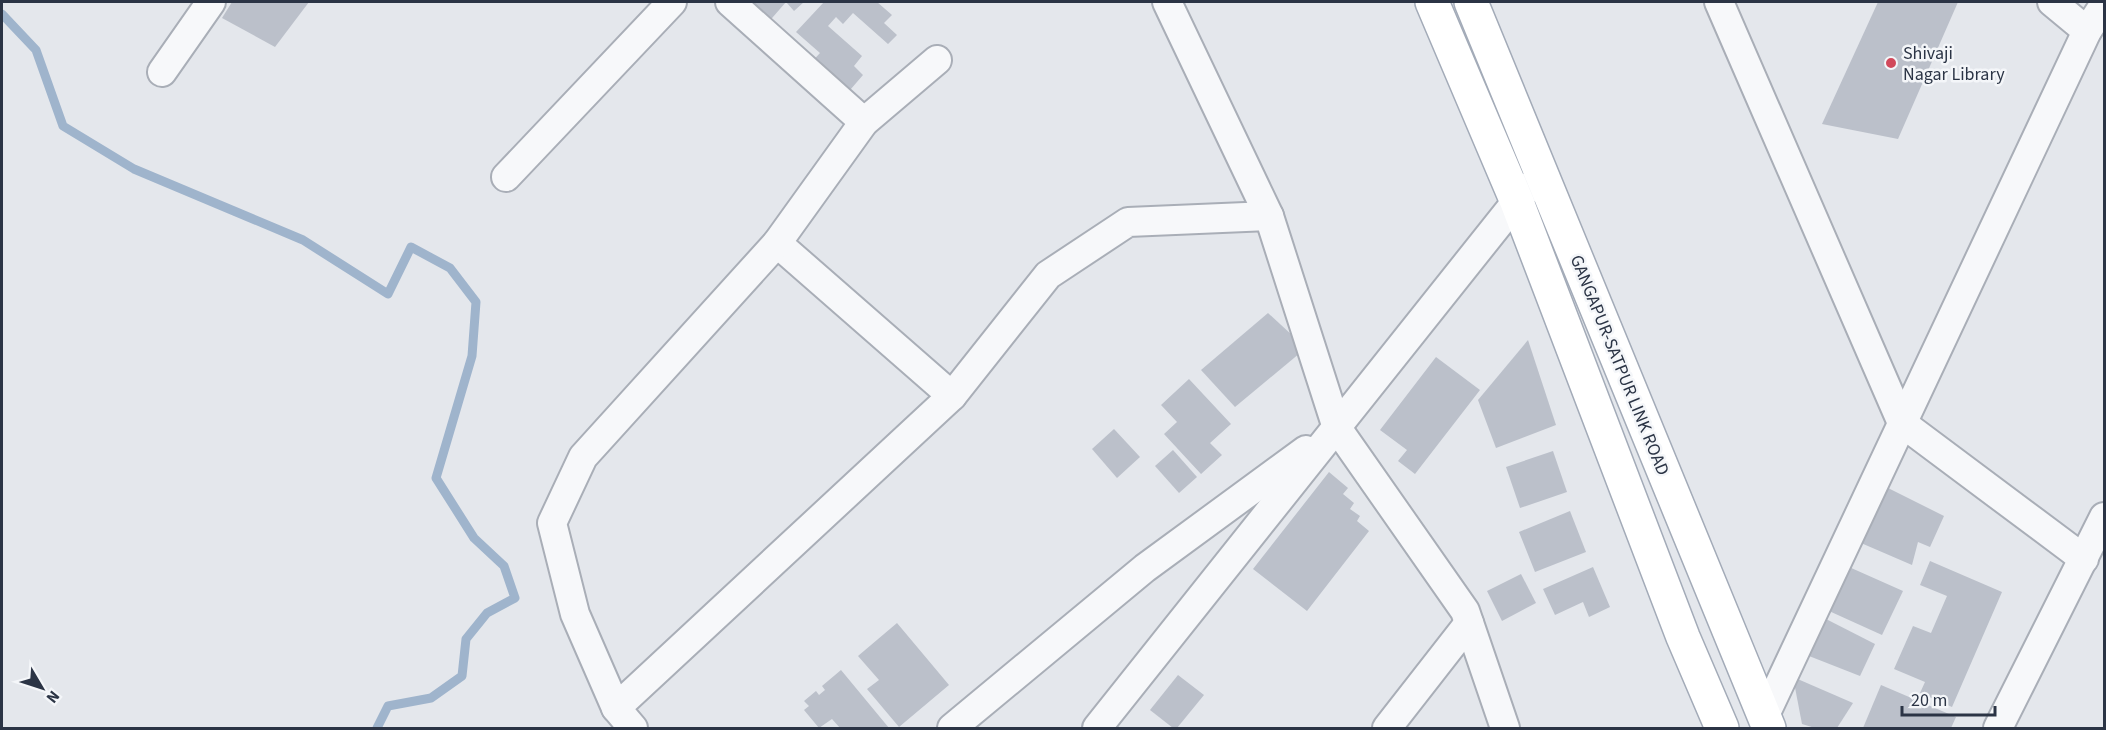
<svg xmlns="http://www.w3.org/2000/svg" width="2106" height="730" viewBox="0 0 2106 730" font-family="'Source Sans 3',sans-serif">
	<rect width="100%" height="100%" fill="#e4e7ec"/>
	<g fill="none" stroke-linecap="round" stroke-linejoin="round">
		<path stroke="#9fb4cc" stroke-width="9" d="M2,14L36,50L63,126L134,169L303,240L388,294L411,247L450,268L476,302L472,356L436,478L474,538L504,566L515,598L487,613L466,639L462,676L431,698L388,706L377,728"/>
	</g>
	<g fill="#bbc0ca">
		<path d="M232,2H309L275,47L222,18Z"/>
		<path d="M748,2H804L794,11L786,2L766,25Z"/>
		<path d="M824,2H877L892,15L884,23L897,35L888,44L853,13L843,24L836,17L828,26L862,56L854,66L863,75L844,97L808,66L820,53L796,32Z"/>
		<path d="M1878,2H1958L1898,139L1822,124Z"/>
		<path d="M1268,313L1306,348L1235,407L1201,370Z"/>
		<path d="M1528,340L1556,425L1496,448L1478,400Z"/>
		<path d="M1436,357L1480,390L1415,474L1398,461L1407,450L1380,430Z"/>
		<path d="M1189,379L1231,424L1210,443L1222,455L1201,474L1164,434L1177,422L1161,405Z"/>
		<path d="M1114,429L1140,457L1117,478L1092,449Z"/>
		<path d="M1173,450L1197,477L1179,493L1155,466Z"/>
		<path d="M1553,451L1567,492L1520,508L1506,467Z"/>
		<path d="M1329,472L1348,488L1343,494L1354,503L1350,509L1360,516L1357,521L1369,531L1307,611L1253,569Z"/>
		<path d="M1884,486L1944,516L1930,547L1918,542L1912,565L1854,540Z"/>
		<path d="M1570,511L1586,552L1535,572L1519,532Z"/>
		<path d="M1930,561L2002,592L1952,707L1920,693L1925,682L1894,669L1913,626L1931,633L1947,596L1920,585Z"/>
		<path d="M1593,567L1610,607L1589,617L1583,602L1555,615L1543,589Z"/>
		<path d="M1849,567L1903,591L1882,635L1829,611Z"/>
		<path d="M1521,574L1536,603L1502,621L1487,591Z"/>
		<path d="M1826,619L1875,644L1860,676L1809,656Z"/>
		<path d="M897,623L949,685L899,727L867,689L879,680L858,656Z"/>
		<path d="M841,670L889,728H840L832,719L819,728L804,710L809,706L804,701L816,691L819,695L825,690L822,686Z"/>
		<path d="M1178,675L1204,695L1177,728H1173L1150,710Z"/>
		<path d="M1793,677L1853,703L1837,728H1815L1802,724Z"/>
		<path d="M1881,685L1956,717L1951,728H1863Z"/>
	</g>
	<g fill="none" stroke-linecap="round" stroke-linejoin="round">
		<defs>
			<g id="street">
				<path d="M730,2L864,122"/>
				<path d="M1167,2L1269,216L1337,428L1465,611L1505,728"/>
				<path d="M1719,2L1902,423L2084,559"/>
				<path d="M2052,2L2087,31"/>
				<path d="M937,60L864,122L777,243L952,396"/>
				<path d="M162,72L211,2"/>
				<path d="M506,177L672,2"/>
				<path d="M616,708L575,614L552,523L583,457L777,243"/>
				<path d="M1764,717L2087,31L2104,5"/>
				<path d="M633,728L616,708L952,396L1048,275L1128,222L1269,216"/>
				<path d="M952,728L1145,568L1306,450"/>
				<path d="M1097,728L1528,187"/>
				<path d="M1387,728L1469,623"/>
				<path d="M1998,728L2104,517"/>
			</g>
			<g id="primary">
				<path d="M1432,2L1517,202L1683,637L1722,728"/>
				<path d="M1471,2L1769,728"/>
			</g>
		</defs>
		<use href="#street" stroke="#a9aeb7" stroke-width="32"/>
		<use href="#primary" stroke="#a3abb8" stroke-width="36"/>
		<use href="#street" stroke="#f7f8fa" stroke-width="28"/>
		<use href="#primary" stroke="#fff" stroke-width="33"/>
	</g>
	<circle fill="#d1495b" stroke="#f4f6f9" stroke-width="2" cx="1891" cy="63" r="6"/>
	<g text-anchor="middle" stroke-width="5" stroke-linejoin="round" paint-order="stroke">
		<g font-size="18" fill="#2b3445" stroke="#f4f6f9" text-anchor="start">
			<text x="1903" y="59">Shivaji<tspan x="1903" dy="21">Nagar Library</tspan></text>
		</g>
		<g font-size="18" fill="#2b3445" stroke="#f4f6f9">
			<text transform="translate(1620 365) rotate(68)" y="6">GANGAPUR-SATPUR LINK ROAD</text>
		</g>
	</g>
	<rect width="2106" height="730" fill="none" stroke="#2b3445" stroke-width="6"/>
	<g transform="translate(42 688) rotate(129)" stroke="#f4f6f9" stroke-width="4.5" paint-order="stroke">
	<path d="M0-4.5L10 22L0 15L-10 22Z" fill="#2b3445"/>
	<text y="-9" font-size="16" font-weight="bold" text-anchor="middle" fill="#2b3445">N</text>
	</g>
	<path d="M1902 706v9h93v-9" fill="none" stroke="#2b3445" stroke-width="3"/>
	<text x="1911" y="706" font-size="18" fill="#2b3445" stroke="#f4f6f9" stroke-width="4.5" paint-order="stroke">20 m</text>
</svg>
